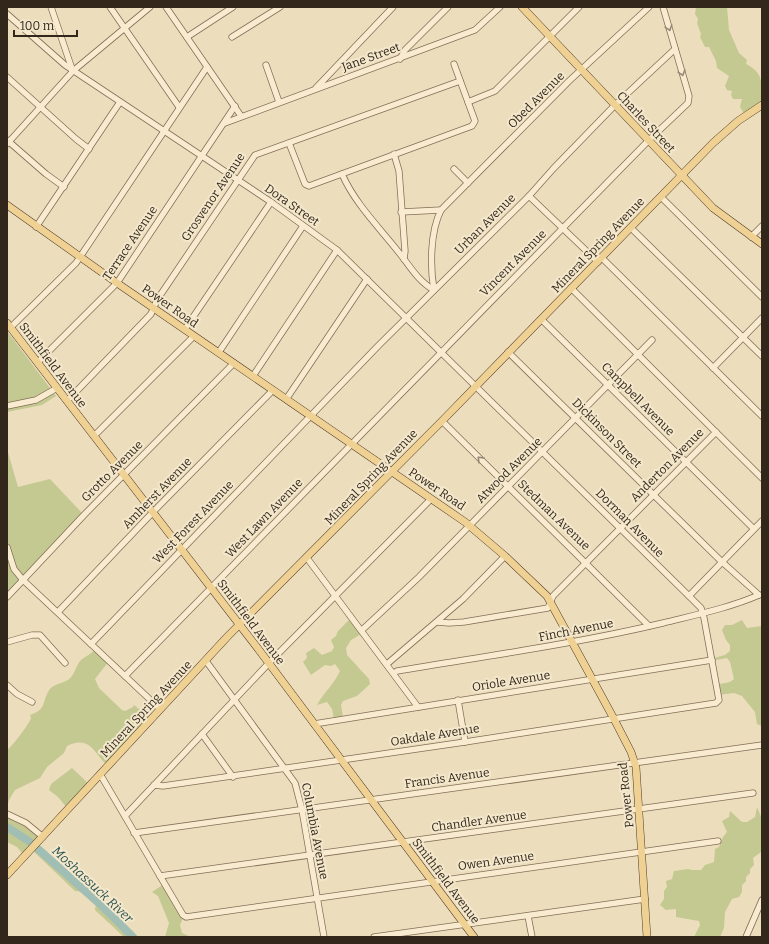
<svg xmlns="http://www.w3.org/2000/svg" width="769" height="944" viewBox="0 0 769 944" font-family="Bitter,serif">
	<rect width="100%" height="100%" fill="#ecddbd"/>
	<g fill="#c4c992">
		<path d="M696,7H727L729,30L739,53L747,60L746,64C765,73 762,87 762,104L745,115L740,107L742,99H733L731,95L732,91L727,90L725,86L729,76L717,68L716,61L709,47H705L700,37L701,34L697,23L698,19L695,14Z"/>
		<path d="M7,331L56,396L42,405L7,412Z"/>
		<path d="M7,449L18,487L50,479L82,513L7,593Z"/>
		<path d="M352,617L363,633L351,640L346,648L347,655L369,679L370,684L357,696L343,701L341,705L343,717L334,719L332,709L327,702L317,705C324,692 335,683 340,671L335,664L331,666L325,665L311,675L303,662L307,658L306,653L314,648L322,655L332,651L334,647L331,640L336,636L338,631Z"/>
		<path d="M742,620L747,628L762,626V726L757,724L755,712L742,696L734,693L717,695L715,685L730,682L734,679L730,662L727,658L711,661V659L725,655L730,651V645L726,640L722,630L725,625H732Z"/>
		<path d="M96,649L109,661L95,679L99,688L122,710L125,711L133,707L134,705L151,719L108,766C93,753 91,735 67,746L64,753L47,767L40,778L15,790L9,800L7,807V750C11,748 30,723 31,718L30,715C46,710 42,703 48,692C52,684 61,684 68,680C75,675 76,665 81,660C86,656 91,654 96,649Z"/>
		<path d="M72,768L90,785L68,809L58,797L49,790L51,784Z"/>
		<path d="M757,807L762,819L761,852L753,858L754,865L750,869V873L746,877V881L742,885V892L739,897L732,899L725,912L724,928L720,937H694L700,925L699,921L676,917V909L666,910L660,905L664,899V891L667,887L666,881L672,879L674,871L688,869L692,870H701L705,865L714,862L715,849L719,847L723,837L727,832L722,821L729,817L730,811L742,822H747L755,817Z"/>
		<path d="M7,813L41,834L33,846L56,866L63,867L138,937H124L95,910L96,903L85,892L75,891L31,849L24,855L17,847L7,842Z"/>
		<path d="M164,884L184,916L180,925L182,933L191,937H165L169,923L158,896L152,892Z"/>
	</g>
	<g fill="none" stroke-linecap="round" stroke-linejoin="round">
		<g stroke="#a1beb4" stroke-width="8">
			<path d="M7,827L30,842"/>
			<path d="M38,849L101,905L133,937"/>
		</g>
		<defs>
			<g id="minor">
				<path d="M51,7L72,69"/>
				<path d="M110,7L179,107"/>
				<path d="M166,7L241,116"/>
				<path d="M7,14L65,65L271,202L337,250L689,596L701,608L704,618L719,700L716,703L465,742L163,786L154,785"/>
				<path d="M187,37L233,7"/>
				<path d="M232,37L280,7"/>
				<path d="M400,59L405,50L448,7"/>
				<path d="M266,65L279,102"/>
				<path d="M7,77L76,139L89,149"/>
				<path d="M316,88L393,7"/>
				<path d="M468,102L495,91L579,7"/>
				<path d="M225,123L475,30L500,7"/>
				<path d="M7,140L46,174L64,187"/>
				<path d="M289,143L305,184L309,186L472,126L475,121L454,64"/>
				<path d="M7,144L73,71L150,7"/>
				<path d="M394,154L399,171L405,251L404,259"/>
				<path d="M454,169L468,183"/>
				<path d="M342,174C356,206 383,231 404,259C412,270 421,283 434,290"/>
				<path d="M529,196L598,262"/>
				<path d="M661,197L762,297"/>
				<path d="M401,212L441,210"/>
				<path d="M36,227L120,102"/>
				<path d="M631,228L762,356"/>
				<path d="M751,237L762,226"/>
				<path d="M602,258L762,416"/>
				<path d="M571,288L762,478"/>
				<path d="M434,290C430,267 430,232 441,210L569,81L649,7"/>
				<path d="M541,319L754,529"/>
				<path d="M11,327L76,263L207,67"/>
				<path d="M185,329L271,202"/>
				<path d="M219,352L303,226"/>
				<path d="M508,352L721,561L759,595"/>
				<path d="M38,362L117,283L235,106"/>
				<path d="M713,368L762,318"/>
				<path d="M253,376L337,250"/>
				<path d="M287,398L367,279"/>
				<path d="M67,401L151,314L157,300L255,155L460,81"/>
				<path d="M7,406L36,400L57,388"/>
				<path d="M442,421L649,626"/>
				<path d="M94,436L194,336"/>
				<path d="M7,547L14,569L23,580L160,709"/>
				<path d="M307,558L418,707"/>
				<path d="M689,596L762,521"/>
				<path d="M7,597L84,515L234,363"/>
				<path d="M58,612L153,512L273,390"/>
				<path d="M437,622L449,623L464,622L548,608L553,596L716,432"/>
				<path d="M362,630L419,577L652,340"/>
				<path d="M7,642L32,635H40L65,663"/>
				<path d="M91,644L378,346L529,196L553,169L615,105L675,49"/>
				<path d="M206,661L295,783L302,810L324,937"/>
				<path d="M387,664L463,599L505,556"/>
				<path d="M394,673L397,671C486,656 575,644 663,623C695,615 729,608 759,595"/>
				<path d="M125,676L648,141L688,103L689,96L663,7"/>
				<path d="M7,685L17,694L32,702"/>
				<path d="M458,700L465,742"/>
				<path d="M314,724L712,660"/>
				<path d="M202,734L233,777"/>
				<path d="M100,774L183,915L186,917L718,841"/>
				<path d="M7,814L26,823L43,837"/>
				<path d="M125,816L268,664L431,499"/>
				<path d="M134,833L762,745"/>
				<path d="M160,876L753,793"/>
				<path d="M528,916L532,937"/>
				<path d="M374,937L645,899"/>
				<path d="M746,937L762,900"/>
			</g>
			<g id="major">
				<path d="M522,7L713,208L762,244"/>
				<path d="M7,205L117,283L465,522L505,556L547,596L614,719L631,752L636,767L647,937"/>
				<path d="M7,323L259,650L474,937"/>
				<path d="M7,875L228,636L442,421L713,143L738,121L762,105"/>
			</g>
		</defs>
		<use href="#minor" stroke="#836e57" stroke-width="7"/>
		<use href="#major" stroke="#513c2b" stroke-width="8"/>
		<use href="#minor" stroke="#f8ebd0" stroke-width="5.5"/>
		<use href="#major" stroke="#f0d194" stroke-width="7"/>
	</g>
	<defs><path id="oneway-chevron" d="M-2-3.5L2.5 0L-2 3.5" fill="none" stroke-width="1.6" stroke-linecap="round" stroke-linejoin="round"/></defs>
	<g stroke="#968876">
		<use href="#oneway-chevron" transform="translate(669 28) rotate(73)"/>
		<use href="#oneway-chevron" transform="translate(682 73) rotate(74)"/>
		<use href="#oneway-chevron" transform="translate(480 459) rotate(-136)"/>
	</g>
	<g text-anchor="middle" stroke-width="4" stroke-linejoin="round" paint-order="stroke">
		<g font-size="12" fill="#33261b" stroke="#f4e8cc">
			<text transform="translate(371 57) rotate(-20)" y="4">Jane Street</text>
			<text transform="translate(536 100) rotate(-45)" y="4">Obed Avenue</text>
			<text transform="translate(646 122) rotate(47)" y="4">Charles Street</text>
			<text transform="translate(213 197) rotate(-56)" y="4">Grosvenor Avenue</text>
			<text transform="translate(292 205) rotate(35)" y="4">Dora Street</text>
			<text transform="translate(485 224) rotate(-45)" y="4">Urban Avenue</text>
			<text transform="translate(130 243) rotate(-56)" y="4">Terrace Avenue</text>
			<text transform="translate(598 245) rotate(-46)" y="4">Mineral Spring Avenue</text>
			<text transform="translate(513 263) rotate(-45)" y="4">Vincent Avenue</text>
			<text transform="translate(170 306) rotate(35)" y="4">Power Road</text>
			<text transform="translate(53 365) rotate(53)" y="4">Smithfield Avenue</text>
			<text transform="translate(638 399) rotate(45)" y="4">Campbell Avenue</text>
			<text transform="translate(607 433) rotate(45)" y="4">Dickinson Street</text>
			<text transform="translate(667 465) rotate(-45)" y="4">Anderton Avenue</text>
			<text transform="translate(509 470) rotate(-45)" y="4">Atwood Avenue</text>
			<text transform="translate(112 471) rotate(-45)" y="4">Grotto Avenue</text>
			<text transform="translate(371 477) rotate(-46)" y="4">Mineral Spring Avenue</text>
			<text transform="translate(437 489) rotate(34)" y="4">Power Road</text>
			<text transform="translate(157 493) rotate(-46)" y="4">Amherst Avenue</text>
			<text transform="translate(554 515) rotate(44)" y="4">Stedman Avenue</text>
			<text transform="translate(264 518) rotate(-46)" y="4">West Lawn Avenue</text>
			<text transform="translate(193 522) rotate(-46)" y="4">West Forest Avenue</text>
			<text transform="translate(630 523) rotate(45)" y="4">Dorman Avenue</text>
			<text transform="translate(251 622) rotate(53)" y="4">Smithfield Avenue</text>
			<text transform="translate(576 630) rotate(-11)" y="4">Finch Avenue</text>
			<text transform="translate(511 681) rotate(-9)" y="4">Oriole Avenue</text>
			<text transform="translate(146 709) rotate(-47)" y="4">Mineral Spring Avenue</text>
			<text transform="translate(435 735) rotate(-9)" y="4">Oakdale Avenue</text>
			<text transform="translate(447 778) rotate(-8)" y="4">Francis Avenue</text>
			<text transform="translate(626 795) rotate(-96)" y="4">Power Road</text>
			<text transform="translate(479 821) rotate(-8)" y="4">Chandler Avenue</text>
			<text transform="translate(315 831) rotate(79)" y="4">Columbia Avenue</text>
			<text transform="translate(496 861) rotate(-8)" y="4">Owen Avenue</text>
			<text transform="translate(446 881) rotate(53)" y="4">Smithfield Avenue</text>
		</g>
		<g font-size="13" font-style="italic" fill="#2b534f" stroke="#f4e8cc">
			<text transform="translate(93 884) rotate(43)" y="5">Moshassuck River</text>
		</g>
	</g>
	<rect width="769" height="944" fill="none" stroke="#33261b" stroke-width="16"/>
	<path d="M14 30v6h63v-6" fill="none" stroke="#33261b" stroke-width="2"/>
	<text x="20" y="30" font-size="12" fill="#33261b" stroke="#f4e8cc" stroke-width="3" paint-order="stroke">100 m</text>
</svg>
